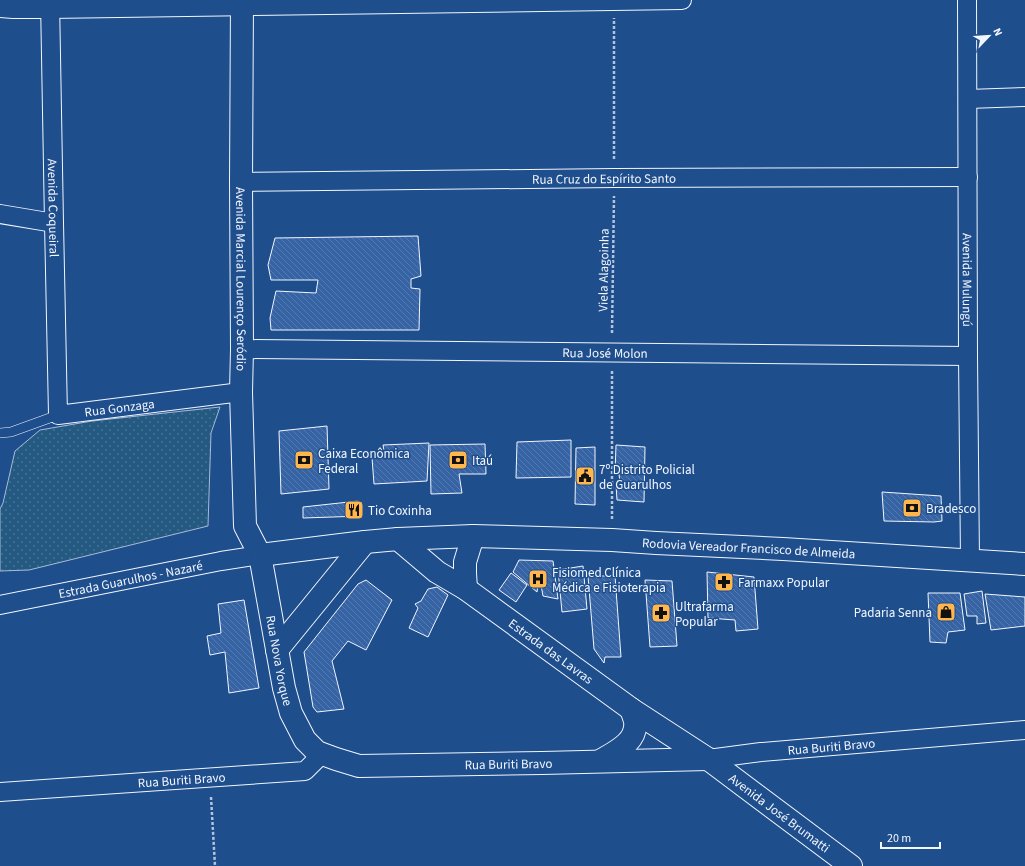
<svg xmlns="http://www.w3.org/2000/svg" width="1025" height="866" viewBox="0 0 1025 866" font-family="'Source Sans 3',sans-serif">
	<defs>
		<pattern id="park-dots" width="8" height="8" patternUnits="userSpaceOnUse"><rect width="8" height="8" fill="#245a82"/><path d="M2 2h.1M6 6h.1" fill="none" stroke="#447295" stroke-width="1.8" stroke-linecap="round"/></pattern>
		<pattern id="building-back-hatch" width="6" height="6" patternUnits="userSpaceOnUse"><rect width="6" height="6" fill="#3563a3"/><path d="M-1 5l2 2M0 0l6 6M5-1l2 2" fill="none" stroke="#537ab1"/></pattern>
	</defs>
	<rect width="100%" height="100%" fill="#1f4e8c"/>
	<path fill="url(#park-dots)" stroke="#a8bbd7" d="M220,407L211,433L208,526L29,570L0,571V509L3,503L15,451L40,430L92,421Z"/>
	<g fill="url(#building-back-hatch)" stroke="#f2f6ff">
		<path d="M418,236L421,276L411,279V288L420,289L419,330H271L270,318L276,291L316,293L318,280H271L268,265L275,238Z"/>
		<path d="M327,426L329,489L281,494L279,431Z"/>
		<path d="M571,440V477L516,478L517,442Z"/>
		<path d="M429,443L427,481L374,484L372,458L385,457L383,445Z"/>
		<path d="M485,444L486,474H459L462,493L431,494L430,445Z"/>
		<path d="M616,445L645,447L644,502L617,500L616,485L620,483L619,474H615Z"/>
		<path d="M595,447V505L575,504L576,448Z"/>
		<path d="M882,492L941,496L942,521L934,522L884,521Z"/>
		<path d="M358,501L362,516L303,518V507Z"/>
		<path d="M519,560L553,561L558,599L543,596L541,585H538L537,592L513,572Z"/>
		<path d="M583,566L587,609L562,612L558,570Z"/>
		<path d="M707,572L754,577L758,629L736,631L735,620L708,618Z"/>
		<path d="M511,573L527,585L516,602L499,590Z"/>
		<path d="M588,576H615L621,657H605L604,663L594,649Z"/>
		<path d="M366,580L392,600L366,650L348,641L332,661L344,709L317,712L313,707L304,652L358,584Z"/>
		<path d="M645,580L672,581L677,646L650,647Z"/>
		<path d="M437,587L448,595L428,637L409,628L418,608L415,604L421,601L428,589Z"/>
		<path d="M982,591L986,623L977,624V616H967L964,594Z"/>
		<path d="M928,593H960L965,630L948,632L946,643L930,642Z"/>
		<path d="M985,594L1025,597V626L991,630Z"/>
		<path d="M244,600L259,688L229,693L225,652L210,655L207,636L221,633L218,604Z"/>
	</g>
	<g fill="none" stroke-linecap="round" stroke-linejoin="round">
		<defs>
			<path id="service" d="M0,433L11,432L58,415"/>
			<g id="minor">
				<path id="s1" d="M50,0L54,223L58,415L241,392"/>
				<path id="s2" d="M967,0L968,356L970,561"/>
				<path d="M0,8L13,9H50L682,0"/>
				<path d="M968,99L1025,97"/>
				<path id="s3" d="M241,182L614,178L968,177"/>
				<path d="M0,214L54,223"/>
				<path id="s4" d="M242,349L968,356"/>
				<path id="s5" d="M0,605L221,561L260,555"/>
				<path id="s6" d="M708,759L761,752L1025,730"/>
				<path id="s7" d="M0,792L305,771L322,754"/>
			</g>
			<g id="secondary">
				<path id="s8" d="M242,0L241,182L242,349L241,392L245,526L260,555L284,688L291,713L305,740L317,752L336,759L359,766L542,763L708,759"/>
				<path id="s9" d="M398,539L437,572L466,589L631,709L708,759L851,866"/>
				<path id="s10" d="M260,555L365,542L398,539L473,536L612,540L656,543L783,549L1025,564"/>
				<path d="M466,589L465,573V562L473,536"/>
				<path d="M277,650L365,542"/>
				<path d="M600,761C615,752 638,742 635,721C634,717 632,712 631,709"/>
			</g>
		</defs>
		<use href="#service" stroke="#f2f6ff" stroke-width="10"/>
		<use href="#minor" stroke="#f2f6ff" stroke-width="20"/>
		<use href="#secondary" stroke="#f2f6ff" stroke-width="24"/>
		<g stroke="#b3c4dc" stroke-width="2.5" stroke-dasharray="3 2" stroke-linecap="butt">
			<path d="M614,159V18"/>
			<path d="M612,333L614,196"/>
			<path d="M612,519V370"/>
			<path d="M211,797L215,866"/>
		</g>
		<use href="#service" stroke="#1f4e8c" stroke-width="9"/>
		<use href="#minor" stroke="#1f4e8c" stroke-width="18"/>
		<use href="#secondary" stroke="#1f4e8c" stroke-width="22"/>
	</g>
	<defs>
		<symbol id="bank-square" viewBox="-11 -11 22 22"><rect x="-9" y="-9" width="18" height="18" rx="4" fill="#ffb74d" stroke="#1f4e8c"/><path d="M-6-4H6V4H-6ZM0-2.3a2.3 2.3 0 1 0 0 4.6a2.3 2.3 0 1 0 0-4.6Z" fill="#111"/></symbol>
		<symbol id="civic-square" viewBox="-11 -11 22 22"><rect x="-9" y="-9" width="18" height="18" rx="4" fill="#ffb74d" stroke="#1f4e8c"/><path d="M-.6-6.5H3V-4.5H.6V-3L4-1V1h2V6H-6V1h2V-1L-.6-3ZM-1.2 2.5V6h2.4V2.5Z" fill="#111"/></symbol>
		<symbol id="restaurant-square" viewBox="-11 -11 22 22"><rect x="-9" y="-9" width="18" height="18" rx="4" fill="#ffb74d" stroke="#1f4e8c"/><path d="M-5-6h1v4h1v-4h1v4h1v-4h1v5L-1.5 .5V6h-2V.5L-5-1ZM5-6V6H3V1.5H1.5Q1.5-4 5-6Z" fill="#111"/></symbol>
		<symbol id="hospital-square" viewBox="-11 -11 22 22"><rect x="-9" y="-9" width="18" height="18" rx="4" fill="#ffb74d" stroke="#1f4e8c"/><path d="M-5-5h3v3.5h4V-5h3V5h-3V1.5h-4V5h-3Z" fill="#111"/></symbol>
		<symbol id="pharmacy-square" viewBox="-11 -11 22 22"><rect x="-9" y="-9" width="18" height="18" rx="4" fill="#ffb74d" stroke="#1f4e8c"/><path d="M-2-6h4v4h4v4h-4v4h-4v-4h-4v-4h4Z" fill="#111"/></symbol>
		<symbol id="shop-square" viewBox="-11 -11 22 22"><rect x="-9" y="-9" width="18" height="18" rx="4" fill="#ffb74d" stroke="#1f4e8c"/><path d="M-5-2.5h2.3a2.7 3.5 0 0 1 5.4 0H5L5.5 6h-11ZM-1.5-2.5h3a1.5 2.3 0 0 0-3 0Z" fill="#111"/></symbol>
	</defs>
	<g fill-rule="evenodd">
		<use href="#bank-square" x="293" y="449" width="22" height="22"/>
		<use href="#bank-square" x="447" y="449" width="22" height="22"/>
		<use href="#civic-square" x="574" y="465" width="22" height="22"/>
		<use href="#bank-square" x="901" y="497" width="22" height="22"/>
		<use href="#restaurant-square" x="343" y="499" width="22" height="22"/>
		<use href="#hospital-square" x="527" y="568" width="22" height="22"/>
		<use href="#pharmacy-square" x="713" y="571" width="22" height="22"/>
		<use href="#shop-square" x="935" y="601" width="22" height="22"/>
		<use href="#pharmacy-square" x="650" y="602" width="22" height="22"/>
	</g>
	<g text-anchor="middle" stroke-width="3" stroke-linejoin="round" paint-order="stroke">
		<g font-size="13" fill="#f2f6ff" stroke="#1f4e8c">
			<text dy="5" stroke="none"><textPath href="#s3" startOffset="363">Rua Cruz do Espírito Santo</textPath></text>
			<text dy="5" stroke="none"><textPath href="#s1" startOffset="208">Avenida Coqueiral</textPath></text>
			<text transform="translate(603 270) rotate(-89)" y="5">Viela Alagoinha</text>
			<text dy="5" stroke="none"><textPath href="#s8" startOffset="279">Avenida Marcial Lourenço Seródio</textPath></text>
			<text dy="5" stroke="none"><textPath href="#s2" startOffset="280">Avenida Mulungú</textPath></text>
			<text dy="5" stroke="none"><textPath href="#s4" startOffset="363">Rua José Molon</textPath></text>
			<text dy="5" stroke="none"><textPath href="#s1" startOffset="477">Rua Gonzaga</textPath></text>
			<text dy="5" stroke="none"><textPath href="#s10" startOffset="490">Rodovia Vereador Francisco de Almeida</textPath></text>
			<text dy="5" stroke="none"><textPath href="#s5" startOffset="133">Estrada Guarulhos - Nazaré</textPath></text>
			<text dy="5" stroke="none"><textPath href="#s9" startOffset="190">Estrada das Lavras</textPath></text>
			<text dy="5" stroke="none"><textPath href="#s8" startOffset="666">Rua Nova Yorque</textPath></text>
			<text dy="5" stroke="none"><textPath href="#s6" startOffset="124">Rua Buriti Bravo</textPath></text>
			<text dy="5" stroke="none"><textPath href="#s8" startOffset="961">Rua Buriti Bravo</textPath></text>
			<text dy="5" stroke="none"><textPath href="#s7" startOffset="182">Rua Buriti Bravo</textPath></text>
			<text dy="5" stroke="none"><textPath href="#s9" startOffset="470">Avenida José Brumatti</textPath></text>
		</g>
		<g font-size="13" fill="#f2f6ff" stroke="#1f4e8c" text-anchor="start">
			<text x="318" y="458">Caixa Econômica<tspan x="318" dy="15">Federal</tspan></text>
			<text x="472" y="465">Itaú</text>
			<text x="599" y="474">7º Distrito Policial<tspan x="599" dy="15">de Guarulhos</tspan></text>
			<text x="926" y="513">Bradesco</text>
			<text x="368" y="515">Tio Coxinha</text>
			<text x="552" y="577">Fisiomed Clínica<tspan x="552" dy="15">Médica e Fisioterapia</tspan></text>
			<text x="738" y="587">Farmaxx Popular</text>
			<text x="675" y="611">Ultrafarma<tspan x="675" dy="15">Popular</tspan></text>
			<text x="932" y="617" text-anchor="end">Padaria Senna</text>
		</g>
	</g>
	<g transform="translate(989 36) rotate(65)" stroke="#1f4e8c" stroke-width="3" paint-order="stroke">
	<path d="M0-3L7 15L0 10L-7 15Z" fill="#f2f6ff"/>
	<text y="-6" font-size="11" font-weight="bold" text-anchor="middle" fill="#f2f6ff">N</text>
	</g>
	<path d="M881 842v6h59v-6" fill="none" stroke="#f2f6ff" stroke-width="2"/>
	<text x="887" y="842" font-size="12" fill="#f2f6ff" stroke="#1f4e8c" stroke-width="3" paint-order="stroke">20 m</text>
</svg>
